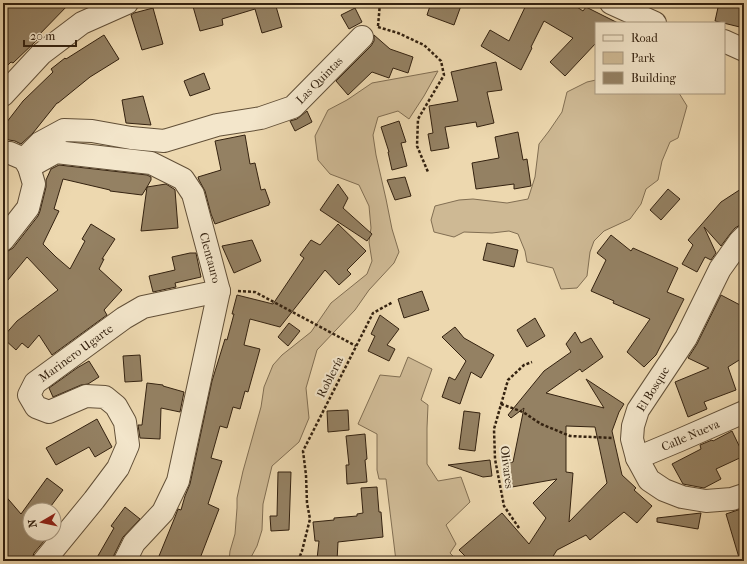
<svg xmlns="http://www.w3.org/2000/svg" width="747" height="564" viewBox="0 0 747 564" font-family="'IM FELL French Canon',serif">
	<rect width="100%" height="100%" fill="#edd8af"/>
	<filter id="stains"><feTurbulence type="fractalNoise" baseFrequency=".005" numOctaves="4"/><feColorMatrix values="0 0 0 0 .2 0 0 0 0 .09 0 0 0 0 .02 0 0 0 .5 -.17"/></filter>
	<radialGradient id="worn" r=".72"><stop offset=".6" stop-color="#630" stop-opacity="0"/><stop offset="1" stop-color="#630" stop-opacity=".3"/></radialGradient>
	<g fill="#ceb994" stroke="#816e52">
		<path d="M438,71L424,96L409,119L398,111L378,117L373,135L376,155L386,199L392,229L399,252L394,263L369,290L355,310L317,350L306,388L309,418L299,442L272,466L263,504L262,530L257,546L249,561H229L230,551L235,534L237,508V498L243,471L261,407L264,387L273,365L282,355L311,332L320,319L331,303L367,274L372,261L369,242L371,228L369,206L359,185L330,174L318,160L315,136L328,110L347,100L372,83Z"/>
		<path d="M596,80V93H679L687,106L678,138L670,142L662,161L658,180L646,189L641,204L630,219L604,231L594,241L590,252L587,276L577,288L561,289L553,268L527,262L525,251L518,234L509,231L492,233L464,232L454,237L434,232L431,220L435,206L459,200L473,199L507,203L528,199L535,177L539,144L549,131L562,112L567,92L587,82Z"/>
		<path d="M408,357L432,369L421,400L428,405L427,428V464L438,481L461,477L470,502L446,525L456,544L450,553L458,561H396L386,479H379L377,470V434L358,424L380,375L400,377Z"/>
	</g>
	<g fill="#948163" stroke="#342210" fill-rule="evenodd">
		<path d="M3,3H70L35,39L37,40L13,63L11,62L3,70Z"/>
		<path d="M192,3H275L282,27L262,33L255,9L222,19L223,25L200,31Z"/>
		<path d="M431,3H462L454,25L427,15Z"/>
		<path d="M527,3H571L583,11L586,7L618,23H596V43L565,76L550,62L573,38L544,21L531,47L532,48L521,70L481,46L490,30L509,41Z"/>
		<path d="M719,3H744V28L715,21Z"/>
		<path d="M153,8L163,44L142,50L131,15L134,13Z"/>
		<path d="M355,8L362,22L349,29L341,15Z"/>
		<path d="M104,35L119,59L90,77L58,103H57L33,133L21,144L15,141L9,140L3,136V127L23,101L53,72L51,69L65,58L66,59Z"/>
		<path d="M374,35L390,49L413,57L408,73L393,68L389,78L372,72L348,95L336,81L371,46L374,41Z"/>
		<path d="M496,62L502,90L487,92L494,123L477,127L476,122L445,127L449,148L431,151L428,134L433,133L429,106L458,101L451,72Z"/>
		<path d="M204,73L210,89L190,96L184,81Z"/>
		<path d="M143,96L151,125L126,123L122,100Z"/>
		<path d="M307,111L312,122L295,131L290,121L297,119Z"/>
		<path d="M399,121L406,142L401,143L407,166L392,170L388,152H389L381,127Z"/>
		<path d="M518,132L523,160L527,159L531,186L514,189V184L476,189L472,163L499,158L495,137Z"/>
		<path d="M245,135L250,164L255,163L261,190L265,189L270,203H269V205L215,224L211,214L205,191L199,180L198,177L221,170L215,141Z"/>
		<path d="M59,165L147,175L151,177V180L147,187L166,184L174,189L175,190L178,228L141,231L147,187L142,195L110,191V190L63,179L54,209L59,211L43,244L56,257L70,269L85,241L82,239L91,224L115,239L102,259H104L99,269L122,290L104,310L107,315L52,355L39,335L28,348L22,343L16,350L3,338V337L17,321L58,290L27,257L3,286V252L8,251L13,248L38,216L40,211L46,187V180L51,169Z"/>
		<path d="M405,177L411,196L395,200L387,180Z"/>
		<path d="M338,184L348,198L343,208L372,234L367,241L320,210Z"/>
		<path d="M744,187V225H740L735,228L730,234L721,246L704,227L716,253L711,260L705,257L697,272L682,264L693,245L688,240L721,202Z"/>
		<path d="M668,189L680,199L661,220L650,210Z"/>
		<path d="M338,224L366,251L347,270L351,274L339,285L325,270L280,327L250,319L244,345L260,349L248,392L245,391L240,409L233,407L227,428L220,426L211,458L222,461L208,504L219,509L199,561H157L175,517L178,509L181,510L185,496L190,484L212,381L225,339L227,340L234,314H232L237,295L273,304L304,258L300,255L311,240L320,245Z"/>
		<path d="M611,235L631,251L633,248L678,268L667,292L684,299L656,355L644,367L627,352L650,319L613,303L614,301L591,291L606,260L597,253Z"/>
		<path d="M252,240L261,261L234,273L222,246Z"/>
		<path d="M487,243L518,250L514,267L483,260Z"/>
		<path d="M190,253H196L201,277L175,283L176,287L153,292L149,276L175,270L172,257Z"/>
		<path d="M422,291L429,310L404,318L398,299Z"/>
		<path d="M721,295L740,305L744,314V357L728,367L736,390L704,402L707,409L688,417L675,382L709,368L688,358L697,344Z"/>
		<path d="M380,315L399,329L387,345L395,349L389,361L368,351L375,336L371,334Z"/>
		<path d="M535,318L545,336L527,347L517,330Z"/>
		<path d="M289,323L300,331L288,346L278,337Z"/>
		<path d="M455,327L464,338L494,355L481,378L471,372L460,404L442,397L449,377L455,380L466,361L442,337Z"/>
		<path d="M575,332L581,343L591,338L603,357L582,372L580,369L546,393L604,408L586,379L624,404L619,412L612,431L622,475L636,488L634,490L652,506L637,523L624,512L590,540L586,535L557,550L550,561H470L459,550L502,513L529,544L546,518L533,503L557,479L512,487L508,463L513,462L524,408L511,418L508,415L544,371L571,352L566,344ZM566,426L595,427L607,483L569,522L573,473L566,472Z"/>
		<path d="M140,355L142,381L125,382L123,356Z"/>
		<path d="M89,361L99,377L88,384L81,385L53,397L49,388L77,368Z"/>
		<path d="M147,383L163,385V386L184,392L180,412L161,408L160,439L140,438L138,425H142Z"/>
		<path d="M348,410L349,430L328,432L327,411Z"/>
		<path d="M464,411L480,413L475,451L459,449Z"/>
		<path d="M97,419L112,447L95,457L89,447L56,465L46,448Z"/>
		<path d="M732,431L744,456L716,469L721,479L704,488L683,484L672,464L701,449L700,445L712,440L713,441Z"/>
		<path d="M365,434L367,459L365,460L367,482L347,484L346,465H349L346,436Z"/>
		<path d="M490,460L492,476L483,477L448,465Z"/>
		<path d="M278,472H291L289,530L271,531L270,516H277Z"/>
		<path d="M47,478L63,490L48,510H30V534H50L34,553L32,559V561H3V493L21,514Z"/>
		<path d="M377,487L379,512H381L383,537L338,542L337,561L317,559L319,541H315L313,522L334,520V518L357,516V514L363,513L361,488Z"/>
		<path d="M125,507L140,519L123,537L114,555L113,561H95L114,528L111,526Z"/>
		<path d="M744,508V561H740L726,514Z"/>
		<path d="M701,513L698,529L657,522V518Z"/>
	</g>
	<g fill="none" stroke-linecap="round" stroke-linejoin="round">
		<defs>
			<g id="minor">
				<path d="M611,3L655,23"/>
				<path d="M724,41L744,50"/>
				<path d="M3,95L41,54L82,23L127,3"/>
				<path id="s1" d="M3,153H10L24,159L29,167L56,152L151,163L183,179L193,194L219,291L178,481L163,512L134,543L125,561"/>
				<path id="s2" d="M24,159L40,143L64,130L92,131L131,138L164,141L217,125L261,118L293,107L362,37"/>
				<path d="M744,237L740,241L720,269L686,338L638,410L633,426L632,439L637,458L649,480L664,490L682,497L706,501L732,499L744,495"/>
				<path d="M3,240L28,208L34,184L29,167"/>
				<path id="s3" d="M637,458L680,440L744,412"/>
				<path id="s4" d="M44,561L94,500L118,468L128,445L125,422L116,406L105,397L86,396L49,412L36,407L29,395L35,383L124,318L143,307L219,291"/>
			</g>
		</defs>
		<use href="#minor" stroke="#625038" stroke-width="24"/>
		<g stroke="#342210" stroke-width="2.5" stroke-dasharray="3 2" stroke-linecap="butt">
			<path d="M378,26L380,3"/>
			<path d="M378,27L398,33L424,45L441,61L444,75L418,119L417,146L428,172"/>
			<path d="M238,291L255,292L356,346"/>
			<path d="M501,404L523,412L541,424L570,436L613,438"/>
			<path d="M519,528L504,506L495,459L494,429L508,380L524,365L532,362"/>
			<path d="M298,561L302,551L310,519L307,503L306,475L303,451L373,313L393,302"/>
		</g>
		<use href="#minor" stroke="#f3e6cb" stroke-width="22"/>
	</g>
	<g text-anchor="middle" stroke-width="4" stroke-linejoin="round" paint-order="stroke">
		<g font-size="12" fill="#342210" stroke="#f3e6cb">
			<text dy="4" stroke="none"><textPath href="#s2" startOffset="322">Las Quintas</textPath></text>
			<text dy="4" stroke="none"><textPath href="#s1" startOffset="278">Clentauro</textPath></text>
			<text dy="4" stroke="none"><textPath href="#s4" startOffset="351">Marinero Ugarte</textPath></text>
			<text transform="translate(330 377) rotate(-63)" y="4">Roblería</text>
			<text transform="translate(653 389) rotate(-58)" y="4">El Bosque</text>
			<text dy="4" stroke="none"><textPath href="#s3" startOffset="58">Calle Nueva</textPath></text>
			<text transform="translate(507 467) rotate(83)" y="4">Olivares</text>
		</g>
	</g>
	<rect width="747" height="564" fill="none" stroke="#edd8af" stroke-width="16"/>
	<rect x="4" y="4" width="739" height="556" fill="none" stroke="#342210" stroke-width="2"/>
	<rect x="8" y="8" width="731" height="548" fill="none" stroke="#342210"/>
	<rect x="595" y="22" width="130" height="72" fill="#f3e6cb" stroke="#a79880"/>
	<rect x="603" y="35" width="20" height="6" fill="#f3e6cb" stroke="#a79880"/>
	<text x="631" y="42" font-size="12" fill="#342210">Road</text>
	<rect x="603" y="52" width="20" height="12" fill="#ceb994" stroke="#a79880"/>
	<text x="631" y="62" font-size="12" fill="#342210">Park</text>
	<rect x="603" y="72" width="20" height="12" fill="#948163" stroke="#a79880"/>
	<text x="631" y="82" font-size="12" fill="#342210">Building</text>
	<g transform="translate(42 522) rotate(261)"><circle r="19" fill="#f3e6cb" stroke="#a79880"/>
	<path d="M0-3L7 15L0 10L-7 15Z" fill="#8f2418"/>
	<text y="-6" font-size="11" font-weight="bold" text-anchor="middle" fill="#342210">N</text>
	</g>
	<path d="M24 40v6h52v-6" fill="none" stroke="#342210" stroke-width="2"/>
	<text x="30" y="40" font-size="12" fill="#342210" stroke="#f3e6cb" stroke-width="3" paint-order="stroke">20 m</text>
	<rect width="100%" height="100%" filter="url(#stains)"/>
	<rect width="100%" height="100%" fill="url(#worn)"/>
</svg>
